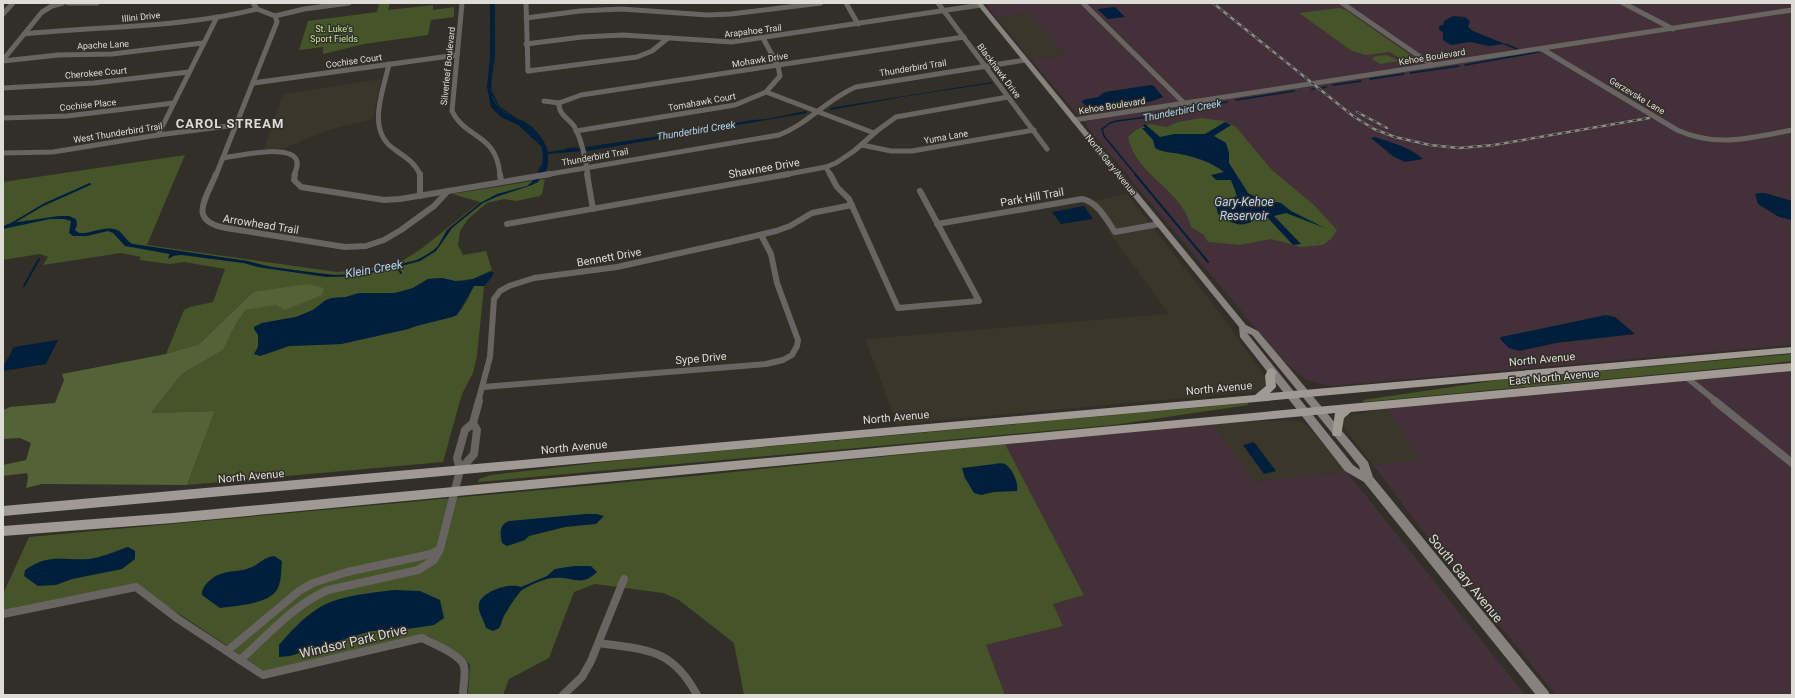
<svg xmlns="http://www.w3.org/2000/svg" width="1795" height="698" viewBox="0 0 1795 698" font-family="Roboto,sans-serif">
	<rect width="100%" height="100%" fill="#312f28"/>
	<g fill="#3a372a">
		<path d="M1027,13L1065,55L1031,60L996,17Z"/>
		<path d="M381,79L373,119L328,130L285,148L264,149L283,94Z"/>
		<path d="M1127,194L1216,308L1267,379L1269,383L1262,391L897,424L865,339L1169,314L1109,232L1111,231L1089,202Z"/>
		<path d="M1385,407L1421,460L1373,465L1343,426L1341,421L1344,415L1361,414Z"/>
		<path d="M1292,420L1303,423L1311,429L1347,472L1254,481L1211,423Z"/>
	</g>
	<g fill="#433038">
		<path d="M984,3H1792V9L1089,116L1079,115L1075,112L1031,60L1065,55L1027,13L996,17Z"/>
		<path d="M1792,12V345L1330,386L1306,380L1283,361L1087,127V121L1111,116Z"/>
		<path d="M1792,370V695H1556L1425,534L1373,465L1420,460L1385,407Z"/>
		<path d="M1211,423L1254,481L1347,472L1525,695H1005L986,645L1062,626L1053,604L1084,595L1005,444Z"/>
	</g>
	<g fill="#455429" fill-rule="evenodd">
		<path d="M379,3H390L388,10L433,5V10L454,7V17L431,20L428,35L364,44L323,54V47L299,50L308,21L377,12Z"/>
		<path d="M1339,8L1346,10L1419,61L1407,63L1390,52L1365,55L1352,51L1299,13Z"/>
		<path d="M1387,55L1399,61L1380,64L1372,59L1376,56Z"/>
		<path d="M1202,118L1224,121L1236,127L1272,170L1314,205L1337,230L1331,239L1323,245L1301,247L1271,239L1240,245L1208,242L1204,235L1191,227C1183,190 1135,175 1128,137L1136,130L1149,124L1167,127L1178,122Z"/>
		<path d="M185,155L147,245L337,272L360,270L399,263L421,249L480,202L452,194L545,179L542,194L540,196L516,201L504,199L487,203L468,219L460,231L458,245L463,255L486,251L492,270L473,279L455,281L442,278L428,279L413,288L401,292L383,294L359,293L346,297L332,298L326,300L313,310L296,317L262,323L258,332V347L256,351L260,356L289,346L341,344L408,329C421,323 452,320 460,311C466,304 470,294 474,286H484L477,356L473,373L462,394L443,462L187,485L215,411L151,413L182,374L223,350L237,322L246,310L322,295L253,292L199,344L166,354L184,310L190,307L213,302L225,269L184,262L170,264L139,260L141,257L121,253L43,265L48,257L40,254L3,260V182ZM481,202L483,203L452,228L436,251L423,259L394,268L364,274L339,277H327L258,267L244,263L182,255L168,257L170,254L140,248L144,246L247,261L263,265L318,274L343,275L357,274L390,267L423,258L438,246L447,230Z"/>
		<path d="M1792,354V361L1768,364L1364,402L1363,400L1499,380Z"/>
		<path d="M1248,403V405L1113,425L478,482L479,479L491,475L622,460Z"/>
		<path d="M1005,444L1084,595L1053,604L1063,626L986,645L1005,695H744L734,643L679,600L663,593L595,584L574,592L549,658L509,679L503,695H468L470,665L457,652L425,635L266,672L136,585L3,612V594L29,537L704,475Z"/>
	</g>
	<path fill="#536337" d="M308,284L324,288L322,295L285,310L276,305L246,310L237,322L223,350L182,374L151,413L215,411L187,485L42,484L26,488L28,478L27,473L3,476V465L26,460L31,443L20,438L3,439V410L10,407L55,403L64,380L62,374L166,354L199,344L253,292Z"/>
	<g fill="#001f3d">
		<path d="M490,3H495C494,21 495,38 495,55C494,69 488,88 494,101C500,113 510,115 521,120C533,125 545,139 548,152L568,149L593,148L753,120L767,119L806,111L807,113L594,150L548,154V164L546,171L543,172L538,182L532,185L496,197L481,204L452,228L436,251L420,261L394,268L354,276L327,277L258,267L244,263L182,255H175L168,259L170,254L125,246L113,233L108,231L87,236H73L69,233L71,221L64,219H50L3,229V226L11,223L59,216H69L76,219L77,225L75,230L79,233C91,234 105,225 117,230C124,233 125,241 133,244L247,261L270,267L334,275L357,274L390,267L417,260L433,251L438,246L447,230L480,203L497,194L527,186L533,181L542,164L543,155L541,146L518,125L501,117L491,107L487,87L490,58Z"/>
		<path d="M1115,7L1125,17L1108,19L1097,9Z"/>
		<path d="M1453,16L1465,17L1470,21L1468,27L1473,31L1505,44L1489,46L1470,42L1451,45L1443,40V33L1439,29V26L1443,25L1444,21Z"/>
		<path d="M992,82L993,83L908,96L830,110V108Z"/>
		<path d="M1151,85L1154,86L1163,97C1153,103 1100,111 1089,108L1082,102L1083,100L1098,97L1105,92Z"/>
		<path d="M1225,122L1231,125L1214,136L1226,143L1229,153V163L1248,193L1256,197L1281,203L1291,211L1325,228L1286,213L1274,216L1301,244L1293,245L1267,217L1256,218C1244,230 1229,223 1218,214L1216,205L1237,196L1231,180H1216L1211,175L1224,172C1211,162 1196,157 1180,154C1170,152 1164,153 1155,148L1153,140L1142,128H1145L1143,125L1145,124L1160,137L1174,134H1205Z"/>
		<path d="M1375,137C1393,143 1409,147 1423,159L1405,162L1394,157L1371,138Z"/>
		<path d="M1759,193H1765L1792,201V220L1779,217L1758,204L1755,194Z"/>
		<path d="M1084,206L1093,219L1061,224L1052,212Z"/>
		<path d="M490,272H494L492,277L484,286H474L457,315L452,317L416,326L408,329L341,344L289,346L260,356L254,354L258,347V335L254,329V327L262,323L296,317L313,310L326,300L332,298L346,297L359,293H395L413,288L428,279L442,278L455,281H463L473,279Z"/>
		<path d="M1606,315L1615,317L1635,334L1556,343L1519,351L1509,348L1500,339L1501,337Z"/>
		<path d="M58,340L46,364L3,371V367L14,347Z"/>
		<path d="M1254,442L1276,471L1264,474L1243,445Z"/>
		<path d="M995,464C998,463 1002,463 1005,464C1012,468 1019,483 1017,491L994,492L981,495L974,493L965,478L962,468Z"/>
		<path d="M586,514H596L604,516L596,524L565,527L529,536L525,540L507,546L502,543C500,533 499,525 509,521Z"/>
		<path d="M128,547L135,551V559L122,569L72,579L56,585L38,586L24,576L25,570C50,553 61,561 89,559C100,558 116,551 128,547Z"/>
		<path d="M274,556L282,561C281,570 282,583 276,591C267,604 235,606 220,608L202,595C201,587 211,578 218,575C229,570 242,572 252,567C260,563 265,557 274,556Z"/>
		<path d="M574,566H591L597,572C581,588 572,576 554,578C545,578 530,585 522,590C518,593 505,613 503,618C500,625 502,628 493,631L486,628C485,622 477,611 479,604C481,592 510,582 521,587L547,576L555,569Z"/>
		<path d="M395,590L420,591L440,600L444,618L434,625L401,630L371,631L290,656L279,657V645C290,632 302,619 317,609C339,595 370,593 395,590Z"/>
	</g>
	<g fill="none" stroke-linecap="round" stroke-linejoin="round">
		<g stroke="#001f3d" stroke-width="1.5">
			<path d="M1505,44L1517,49"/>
			<path d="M1465,65L1538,52"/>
			<path d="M1410,73L1459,66"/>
			<path d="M1370,79L1404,74"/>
			<path d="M1333,85L1361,81"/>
			<path d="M1322,88L1326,87"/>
			<path d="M1312,89H1314"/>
			<path d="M492,93L499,107L515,118"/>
			<path d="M1236,100L1294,91"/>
			<path d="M680,133L693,131"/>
			<path d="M585,148L664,136"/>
			<path d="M567,149L577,148"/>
			<path d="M1136,175L1104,136L1102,129L1110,123L1117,121L1192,111L1200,106L1227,102"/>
		</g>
		<g stroke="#001f3d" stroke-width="2">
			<path d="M1135,174L1208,262"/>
			<path d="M11,224L43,205L90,184"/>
			<path d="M397,267L401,273"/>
			<path d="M24,286L39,259"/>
		</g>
		<g stroke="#686462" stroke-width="5">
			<path d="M68,3H97"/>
			<path d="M462,3L452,111C466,140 496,132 500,175"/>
			<path d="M526,3L528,71"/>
			<path d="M846,3L858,24"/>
			<path d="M938,3L1047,149"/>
			<path d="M1083,3L1184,103"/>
			<path d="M1342,3L1432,65"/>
			<path d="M1623,3L1673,29"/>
			<path d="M3,14L13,3"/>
			<path d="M275,16L304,9L349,3"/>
			<path d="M526,18L580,11L621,9L708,15L731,14L821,3"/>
			<path d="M24,34C101,26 182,28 257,9"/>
			<path d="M526,44L582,37L623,35L732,42L981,5"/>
			<path d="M1542,49L1677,130C1717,148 1751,138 1792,130"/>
			<path d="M3,60L42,12L52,6L63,3"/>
			<path d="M3,61L58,55L112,54L203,43"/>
			<path d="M389,64C383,92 366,130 394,149C405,157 415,162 420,175"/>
			<path d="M528,71L637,57L652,51L668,38"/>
			<path d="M253,83L457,55"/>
			<path d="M3,88L94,83L189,72"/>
			<path d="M766,92L874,133"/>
			<path d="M544,101L559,103"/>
			<path d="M559,103L581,95L964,37"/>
			<path d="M559,103C558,114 568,118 574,126C582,140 585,158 588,175"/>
			<path d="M3,118L67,116L174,103"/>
			<path d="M1074,120L1792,10"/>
			<path d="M576,131L735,105L766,92L780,76L778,66L763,38"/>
			<path d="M158,135L217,17"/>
			<path d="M862,145L891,151H912L1034,130"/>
			<path d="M3,153L53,152L158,135L236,125"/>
			<path d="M223,158C238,156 286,144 296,159C299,164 296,170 294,175"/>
			<path d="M826,167L830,175"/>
			<path d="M216,175L277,22L275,16L257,9L253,3"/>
			<path d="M544,175L779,135C808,124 827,99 856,87L1025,60"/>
			<path d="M783,175L826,167L836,163L854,151L878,130L896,117L1008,97"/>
		</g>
		<g stroke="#686462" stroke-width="6">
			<path d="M216,174C206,199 187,221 226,228L345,247L366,246L384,240L401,230L434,206L448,191"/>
			<path d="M295,174L294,180L301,187L384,200L400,199L550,174"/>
			<path d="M420,174V196"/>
			<path d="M500,174L501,182"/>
			<path d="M587,174L593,209"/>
			<path d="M830,174L837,187L849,199L898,308L979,301L920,191"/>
			<path d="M507,224L789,174"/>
			<path d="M937,224L1082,199C1098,202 1106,219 1115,232L1159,224"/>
			<path d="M1686,377L1717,402"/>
			<path d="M483,387L766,364L783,360L792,355L797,346L798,340L777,283L771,254L761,235"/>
			<path d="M478,402L490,357L494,299L500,291L509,286L534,278L617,267L730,242L776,231L790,226L812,213L852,205"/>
		</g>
		<g stroke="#686462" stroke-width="8">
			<path d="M1715,401L1792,463"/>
			<path d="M460,470L457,458L465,430L473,423L479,401"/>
			<path d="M3,614L136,587L178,619L263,675L422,638C433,644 460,654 464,666C466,674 463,686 463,695"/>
			<path d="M599,643C647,650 672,648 697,695"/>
			<path d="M227,651L299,591L313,583L347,572L431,554L440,549"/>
			<path d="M240,660C267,636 295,604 328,590L418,570L434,560L440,549L460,470L474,454L477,430L473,423"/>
			<path d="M563,695L582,677L591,661L624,579"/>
		</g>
		<path fill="#87827f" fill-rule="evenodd" d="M976,3H982L1246,325L1258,331L1368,462L1373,477L1548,691L1550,695H1536L1364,482L1345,471L1240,337L1239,327ZM1247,333L1252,335L1359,466L1360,470L1353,465Z"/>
		<g fill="#a09994" fill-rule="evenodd">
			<path d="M1792,347V353L3,516V506L1255,395L1266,386L1265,376L1268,369L1272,368L1277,372L1275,376L1276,387L1270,393Z"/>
			<path d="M1792,363V371L1351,412L1344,418L1341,436H1333L1332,433L1335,413L173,523L3,536V526L173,513Z"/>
		</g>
		<defs>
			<g id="rail">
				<path d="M1213,3L1353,116L1374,129L1395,137L1430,145L1459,148L1494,145L1649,118"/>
				<path d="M1357,112L1387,128"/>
			</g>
		</defs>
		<use href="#rail" stroke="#8b8984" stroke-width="2.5"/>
		<use href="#rail" stroke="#312f28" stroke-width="1.5" stroke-dasharray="4.5" stroke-linecap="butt"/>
	</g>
	<g text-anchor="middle" stroke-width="3" stroke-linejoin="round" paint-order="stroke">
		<g font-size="9" fill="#dddcd7" stroke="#312f28">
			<text transform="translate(141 17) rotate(-6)" y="3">Illini Drive</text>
			<text transform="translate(753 31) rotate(-7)" y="3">Arapahoe Trail</text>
			<text transform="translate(103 45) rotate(-3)" y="3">Apache Lane</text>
			<text transform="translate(1432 57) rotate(-9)" y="3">Kehoe Boulevard</text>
			<text transform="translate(760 60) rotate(-9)" y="3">Mohawk Drive</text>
			<text transform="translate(354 61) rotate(-8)" y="3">Cochise Court</text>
			<text transform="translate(448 66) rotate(-84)" y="3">Silverleaf Boulevard</text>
			<text transform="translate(913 68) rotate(-9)" y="3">Thunderbird Trail</text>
			<text transform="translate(999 71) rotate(53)" y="3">Blackhawk Drive</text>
			<text transform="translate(96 73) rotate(-5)" y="3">Cherokee Court</text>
			<text transform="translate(1637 96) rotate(31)" y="3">Gerzevske Lane</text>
			<text transform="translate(702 102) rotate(-10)" y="3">Tomahawk Court</text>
			<text transform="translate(88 105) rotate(-6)" y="3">Cochise Place</text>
			<text transform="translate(1112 106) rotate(-9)" y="3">Kehoe Boulevard</text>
			<text transform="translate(118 133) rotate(-9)" y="3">West Thunderbird Trail</text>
			<text transform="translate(946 137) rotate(-10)" y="3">Yuma Lane</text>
			<text transform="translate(595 157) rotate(-10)" y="3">Thunderbird Trail</text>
			<text transform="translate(1111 165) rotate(51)" y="3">North Gary Avenue</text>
		</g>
		<g font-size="9" fill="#c8e39b" stroke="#312f28">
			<text x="334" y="32">St. Luke's<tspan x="334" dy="10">Sport Fields</tspan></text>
		</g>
		<g font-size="10" font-style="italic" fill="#b3d3f5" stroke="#312f28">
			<text transform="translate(1182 110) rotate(-11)" y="4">Thunderbird Creek</text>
			<text transform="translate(696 130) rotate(-9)" y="4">Thunderbird Creek</text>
		</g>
		<g font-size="11" fill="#dddcd7" stroke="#312f28">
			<text transform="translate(764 168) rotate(-10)" y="4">Shawnee Drive</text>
			<text transform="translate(1032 197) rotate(-10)" y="4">Park Hill Trail</text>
			<text transform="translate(261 224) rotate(9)" y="4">Arrowhead Trail</text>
			<text transform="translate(609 257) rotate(-10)" y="4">Bennett Drive</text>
			<text transform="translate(701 358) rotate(-5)" y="4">Sype Drive</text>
			<text transform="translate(1542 359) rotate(-5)" y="4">North Avenue</text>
			<text transform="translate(1554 377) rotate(-5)" y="4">East North Avenue</text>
			<text transform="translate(1219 388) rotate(-5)" y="4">North Avenue</text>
			<text transform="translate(896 417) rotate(-5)" y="4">North Avenue</text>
			<text transform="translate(574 447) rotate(-5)" y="4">North Avenue</text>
			<text transform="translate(251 476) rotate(-5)" y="4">North Avenue</text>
		</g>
		<g font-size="12" font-style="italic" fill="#b3d3f5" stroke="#312f28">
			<text x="1244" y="206">Gary-Kehoe<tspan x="1244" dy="14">Reservoir</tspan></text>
			<text transform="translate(374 269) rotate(-10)" y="4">Klein Creek</text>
		</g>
		<g font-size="13" font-weight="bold" letter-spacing="1" fill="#dddcd7" stroke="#312f28">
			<text x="230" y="128">CAROL STREAM</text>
		</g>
		<g font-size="13" fill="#dddcd7" stroke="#312f28">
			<text transform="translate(1466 578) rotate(51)" y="5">South Gary Avenue</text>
			<text transform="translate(353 641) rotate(-13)" y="5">Windsor Park Drive</text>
		</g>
	</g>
	<rect width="1795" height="698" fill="none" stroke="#dddcd7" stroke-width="8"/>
</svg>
